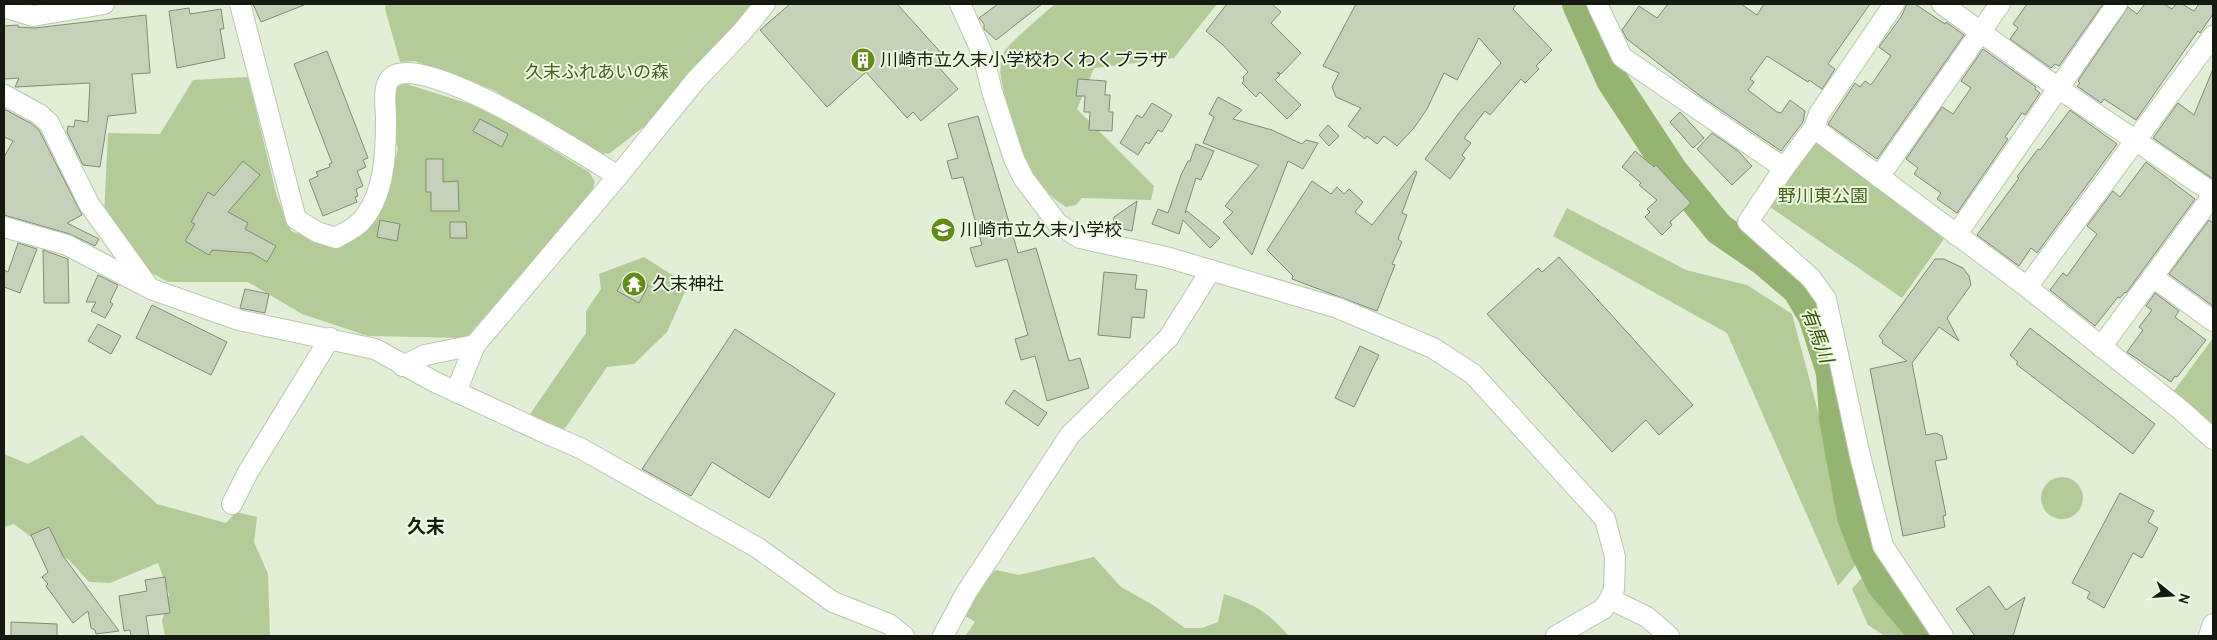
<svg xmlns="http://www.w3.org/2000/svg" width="2217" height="640" viewBox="0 0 2217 640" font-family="Overpass,'Noto Sans JP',sans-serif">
	<rect width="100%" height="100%" fill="#e2eed5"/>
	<g fill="#b3cb97">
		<path d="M386,4H751L744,17L650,122L610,153L601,154L493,90L415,61L400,62L385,9Z"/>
		<path d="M1055,4H1217L1174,58L1094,68L1077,109L1154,186L1151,200L1082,198L1076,205L1066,207C1030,185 1017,142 1007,103C1003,86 997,72 1003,54C1006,45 1045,13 1055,4Z"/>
		<path d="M248,77L277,197L291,231L336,247L358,237L379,210L398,149L395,138L396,88L403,83L486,109L589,172L595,182L591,194L466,338L368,336L302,314L248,282H168L152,273L132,252L104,216L108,133L160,134L193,80Z"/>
		<path d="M1815,141L1944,239L1902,298L1770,207L1809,144Z"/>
		<path d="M1567,208L1686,270L1747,285L1792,314L1858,562L1838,586L1727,333L1553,236Z"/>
		<path d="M644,257L688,285L667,332L634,364L607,367L561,434L530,414L586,333V311L601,289L599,274Z"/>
		<path d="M2213,338V428L2174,391Z"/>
		<path d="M82,435L157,504L226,523L236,512L257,517L254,542L268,574L270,636H165L162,621L169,594L158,563L110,583L89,582L69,560L34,539L14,524L4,527V454L28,464Z"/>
		<circle cx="2062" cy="498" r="21"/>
		<path d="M1094,557L1121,587L1153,605L1185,628H1202L1218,622L1224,594C1256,605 1266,611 1289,636H965L975,622L964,615L983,582L996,570L1019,575Z"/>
		<path d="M1867,572L1913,636H1885L1868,625L1852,589Z"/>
	</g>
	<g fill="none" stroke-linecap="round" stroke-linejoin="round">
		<path stroke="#96b471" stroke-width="32" d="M1578,4L1612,80L1671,170L1719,229L1764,260L1798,289L1814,316L1832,372L1835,419L1853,517L1866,551L1883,585L1926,636"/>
	</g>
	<g fill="#c5d1b8" stroke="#808b73">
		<path d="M253,4H304V5L261,22Z"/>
		<path d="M790,4H897L944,56L936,64L958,89L921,121L913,112L907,118L866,72L827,107L760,30Z"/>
		<path d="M998,4H1042L996,40L984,29V24L979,18Z"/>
		<path d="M1227,4H1272L1281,12L1271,23L1301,53L1281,74L1277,72L1280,75L1275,80L1301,105L1287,119L1260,92L1256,97L1242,83L1244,80L1243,77L1248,72L1224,46L1206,31Z"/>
		<path d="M1356,4H1516L1513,9L1552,50L1536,66L1539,69L1525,83L1521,79L1490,115L1485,111L1464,138L1471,143L1462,155L1465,158L1450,179L1425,159L1459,113L1501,63L1479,38L1457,80L1444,73L1427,109L1414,128L1397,146L1384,136L1377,144L1367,136L1365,139L1348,126L1361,108L1336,97L1332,87L1339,73L1323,66Z"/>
		<path d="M1668,4H1741L1757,15L1764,4H1870L1828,64L1835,69L1822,89L1809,80L1808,82L1767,56L1750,79L1754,82L1748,90L1777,112L1781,113L1790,100L1805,111L1803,122L1781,151L1699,95L1627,39L1622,30L1639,6L1657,18Z"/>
		<path d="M1907,4H1915L1945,24L1946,22L1964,35L1877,159L1828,124L1855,83L1860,87L1865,81L1871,85L1891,56L1879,47L1901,17Z"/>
		<path d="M2027,4H2103L2059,66L2055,64L2051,68L2010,39L2018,28L2013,24Z"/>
		<path d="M2145,4H2164L2172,9L2176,4H2182L2194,11L2199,4H2213V14L2200,33L2198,31L2136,120L2104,99L2101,103L2077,86L2080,83L2078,81L2128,7L2137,14Z"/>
		<path d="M189,8L190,14L221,9L224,29H220L225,58L177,68L169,11Z"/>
		<path d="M146,15L150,73L132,74L136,113L108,116L100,167L83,165L67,132L68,126L74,127L75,120L88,122L90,83L15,87L19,78L4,79V26L18,25V27L35,28Z"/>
		<path d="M1983,49L2036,87L2035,89L2040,93L2025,115L2022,113L2005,137L2008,139L1957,213L1937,199L1941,193L1914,174L1918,168L1906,159L1942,107L1953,114L1971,88L1961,81Z"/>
		<path d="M327,51L368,158L363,160L366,167L357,171L363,186L356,189L358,196L355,197L357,202L323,216L309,180L318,176L316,172L330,167L329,164L332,163L294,64Z"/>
		<path d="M2213,69V179L2153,138L2178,103L2194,115Z"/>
		<path d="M1078,79L1106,81L1105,95H1110L1109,112H1113L1112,131L1089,130L1090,112H1084L1085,96H1076Z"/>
		<path d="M1218,97L1242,110L1233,119L1272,130L1302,144L1306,140L1318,143L1303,169L1288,161L1252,255L1223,222L1233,212L1225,206L1259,165L1203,143L1214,117L1209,114Z"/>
		<path d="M1152,103L1172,115L1162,132L1158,130L1149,144L1146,142L1138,155L1120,143L1137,115L1142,118Z"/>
		<path d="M4,109L32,124L39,130L82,215L67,223L99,239L95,246L70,234L4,215V157L13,141L4,137Z"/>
		<path d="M2070,110L2117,144L2037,253L2031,248L2019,266L1977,235L2019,178L2017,177L2038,149L2040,150Z"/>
		<path d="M1680,112L1704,138L1693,148L1670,122Z"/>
		<path d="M978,116L1018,253L1036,248L1069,361L1080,358L1089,388L1047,401L1035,356L1021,360L1015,339L1028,335L1007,259L976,267L970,248L982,245L963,177L952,179L947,161L958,158L948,124Z"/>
		<path d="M480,119L508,134L502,147L473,131Z"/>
		<path d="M1328,125L1339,136L1329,146L1319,135Z"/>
		<path d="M1712,133L1738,151L1752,166L1732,185L1697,149Z"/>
		<path d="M1196,144L1214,151L1201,180L1196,178L1185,213L1187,211L1220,238L1210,248L1183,220L1179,234L1152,224L1158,209L1168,213L1181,175L1188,161H1190Z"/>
		<path d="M1635,151L1654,167L1656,165L1691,203L1670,222L1672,225L1662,235L1645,217L1650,212L1647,209L1657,200L1639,185L1641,183L1622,167Z"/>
		<path d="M426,159H443V182L458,181L459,211H431V192H426Z"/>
		<path d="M243,161L260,175L228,212L248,223L245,229L276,246L267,262L252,253L212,250L209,255L185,241L195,224L191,222L208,192L214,196Z"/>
		<path d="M2146,162L2195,199L2126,293L2125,292L2120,298L2118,297L2095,326L2050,290L2063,273L2067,276L2097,234L2087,226L2113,191L2120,197Z"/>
		<path d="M1415,171L1417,172L1402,213L1407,215L1398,239L1402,242L1392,264L1395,265L1377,311L1292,279L1293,276L1267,250L1312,181L1331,194L1337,187L1344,194L1349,189L1363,202L1355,212L1372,225Z"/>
		<path d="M1137,201L1132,231L1113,227L1114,217Z"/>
		<path d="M380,220L400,224L397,241L377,237Z"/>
		<path d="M2209,220L2213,223V306L2169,274Z"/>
		<path d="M450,222H466L467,238H450Z"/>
		<path d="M18,243L37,249L20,293L4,287V270L8,272Z"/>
		<path d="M43,250L68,259L69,303H44Z"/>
		<path d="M1559,257L1693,405L1659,435L1646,420L1612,452L1487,314L1538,268L1542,272Z"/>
		<path d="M1935,259H1944L1963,268L1969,276L1971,285L1947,318L1959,341L1939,327L1912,363L1926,435L1936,433L1942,436L1947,459L1935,461L1946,515L1943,516L1945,527L1903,536L1870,369L1907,361L1882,343L1883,341L1879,336Z"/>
		<path d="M1104,272L1137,275L1135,289L1147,290L1144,318L1132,317L1130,338L1098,335Z"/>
		<path d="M631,273L645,280L648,286L639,303L617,291L626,274L629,276Z"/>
		<path d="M98,275L118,285L110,302L113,304L105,318L91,311L96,302H86Z"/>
		<path d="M245,289L269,294L265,313L240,308Z"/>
		<path d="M2155,293L2179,311L2175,317L2206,340L2177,377L2175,376L2171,382L2127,352L2143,330L2139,327L2152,310L2146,306Z"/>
		<path d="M152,305L227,342L211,375L136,338Z"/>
		<path d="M98,324L121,336L111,354L88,341Z"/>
		<path d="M2030,328L2155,424L2133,454L2016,364L2018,362L2010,355Z"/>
		<path d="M735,329L835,394L769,498L712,462L691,496L642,469Z"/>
		<path d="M1360,346L1379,355L1354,407L1335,398Z"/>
		<path d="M1014,390L1047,413L1038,426L1005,403Z"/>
		<path d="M2120,493L2154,511L2148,522L2158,528L2142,558L2133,553L2104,608L2087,598L2090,592L2072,583Z"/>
		<path d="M49,527L63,556L119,631L96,634L95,630L91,628L88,611L73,623L46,586L48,584L42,577L48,572L31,535Z"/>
		<path d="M165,577L170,613L146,616L149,636H131L130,630L124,631L119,596L147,591L145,580Z"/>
		<path d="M1989,586L2006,610L2025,597L2013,636H1975L1956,609Z"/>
		<path d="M11,622L57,624V636H11Z"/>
	</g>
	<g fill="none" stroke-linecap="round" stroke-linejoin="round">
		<defs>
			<g id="minor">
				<path d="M240,4L296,219L317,232L336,238C345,232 357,228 364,218C385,191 386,152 386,119C386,108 383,92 388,82C409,40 590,159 618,176"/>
				<path d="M960,4L983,55L992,91L1014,159L1024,179L1058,224L1080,238L1166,257L1338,308L1433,348L1473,374L1605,519L1615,557L1614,589L1610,599L1603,609L1556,636"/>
				<path d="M1597,4L1622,57L1784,168"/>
				<path d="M1894,4L1819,114L1814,128L1784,168L1748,222L1811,278L1826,299L1860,456L1883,546L1943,636"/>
				<path d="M1942,4L2058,88L2213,193"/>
				<path d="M4,7L33,16L104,4"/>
				<path d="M4,95L39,114L49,123L89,204L148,286"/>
				<path d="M1814,128L2027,287L2182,411L2213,439"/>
				<path d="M1879,177L2000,4"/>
				<path d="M4,227L67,245L151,289L239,320L375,349L435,382L543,432L580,448L758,548L833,602L889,624L904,636"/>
				<path d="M1956,235L2117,4"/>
				<path d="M2153,277L2213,321"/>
				<path d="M2027,287L2213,36"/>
				<path d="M2101,347L2213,195"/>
				<path d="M403,366L425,355L475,345L618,176L696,80L742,32L765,4"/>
				<path d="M456,392L475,345"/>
				<path d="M232,504L248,472L330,338"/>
				<path d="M1610,599L1647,617L1669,636"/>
				<path d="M943,636L966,593L1070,435L1169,337L1211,270"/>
				<path d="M2209,636L2213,624"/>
			</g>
		</defs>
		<use href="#minor" stroke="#bbc7ae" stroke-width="22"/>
		<use href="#minor" stroke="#fff" stroke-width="20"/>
	</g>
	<defs>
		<symbol id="building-disc" viewBox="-11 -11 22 22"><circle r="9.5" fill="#638b18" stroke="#effce2"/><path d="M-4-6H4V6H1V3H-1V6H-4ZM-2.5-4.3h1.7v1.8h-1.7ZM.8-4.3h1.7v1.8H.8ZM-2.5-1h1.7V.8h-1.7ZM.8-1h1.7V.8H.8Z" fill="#fff"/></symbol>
		<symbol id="school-disc" viewBox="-11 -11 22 22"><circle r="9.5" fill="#638b18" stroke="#effce2"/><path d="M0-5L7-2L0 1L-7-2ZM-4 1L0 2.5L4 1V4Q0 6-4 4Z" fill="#fff"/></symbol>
		<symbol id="temple-disc" viewBox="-11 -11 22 22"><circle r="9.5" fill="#638b18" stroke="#effce2"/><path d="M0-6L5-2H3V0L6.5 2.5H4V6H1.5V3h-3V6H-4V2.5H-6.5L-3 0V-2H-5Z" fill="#fff"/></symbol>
	</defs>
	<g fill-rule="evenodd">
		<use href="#building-disc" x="849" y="46" width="28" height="28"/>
		<use href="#school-disc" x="929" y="216" width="28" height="28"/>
		<use href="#temple-disc" x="620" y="270" width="28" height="28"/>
	</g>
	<g text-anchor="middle" stroke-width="4" stroke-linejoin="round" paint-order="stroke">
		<g font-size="18" fill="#151910" stroke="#effce2" text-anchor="start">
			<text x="880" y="66">川崎市立久末小学校わくわくプラザ</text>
			<text x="960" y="236">川崎市立久末小学校</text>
			<text x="652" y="290">久末神社</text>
		</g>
		<g font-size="18" fill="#46611a" stroke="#effce2">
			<text x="597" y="78">久末ふれあいの森</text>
			<text x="1823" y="202">野川東公園</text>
		</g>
		<g font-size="19" font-style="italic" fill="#354f00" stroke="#effce2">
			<text transform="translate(1818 335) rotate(69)" y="7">有馬川</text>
		</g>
		<g font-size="19" font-weight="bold" fill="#151910" stroke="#effce2">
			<text x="426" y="533">久末</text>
		</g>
	</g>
	<rect width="2217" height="640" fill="none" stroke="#151910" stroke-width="10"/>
	<g transform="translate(2172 595) rotate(107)" stroke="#effce2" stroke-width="4" paint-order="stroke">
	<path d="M0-4L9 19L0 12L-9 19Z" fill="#151910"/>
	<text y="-8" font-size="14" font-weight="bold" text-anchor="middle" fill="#151910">N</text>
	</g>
</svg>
